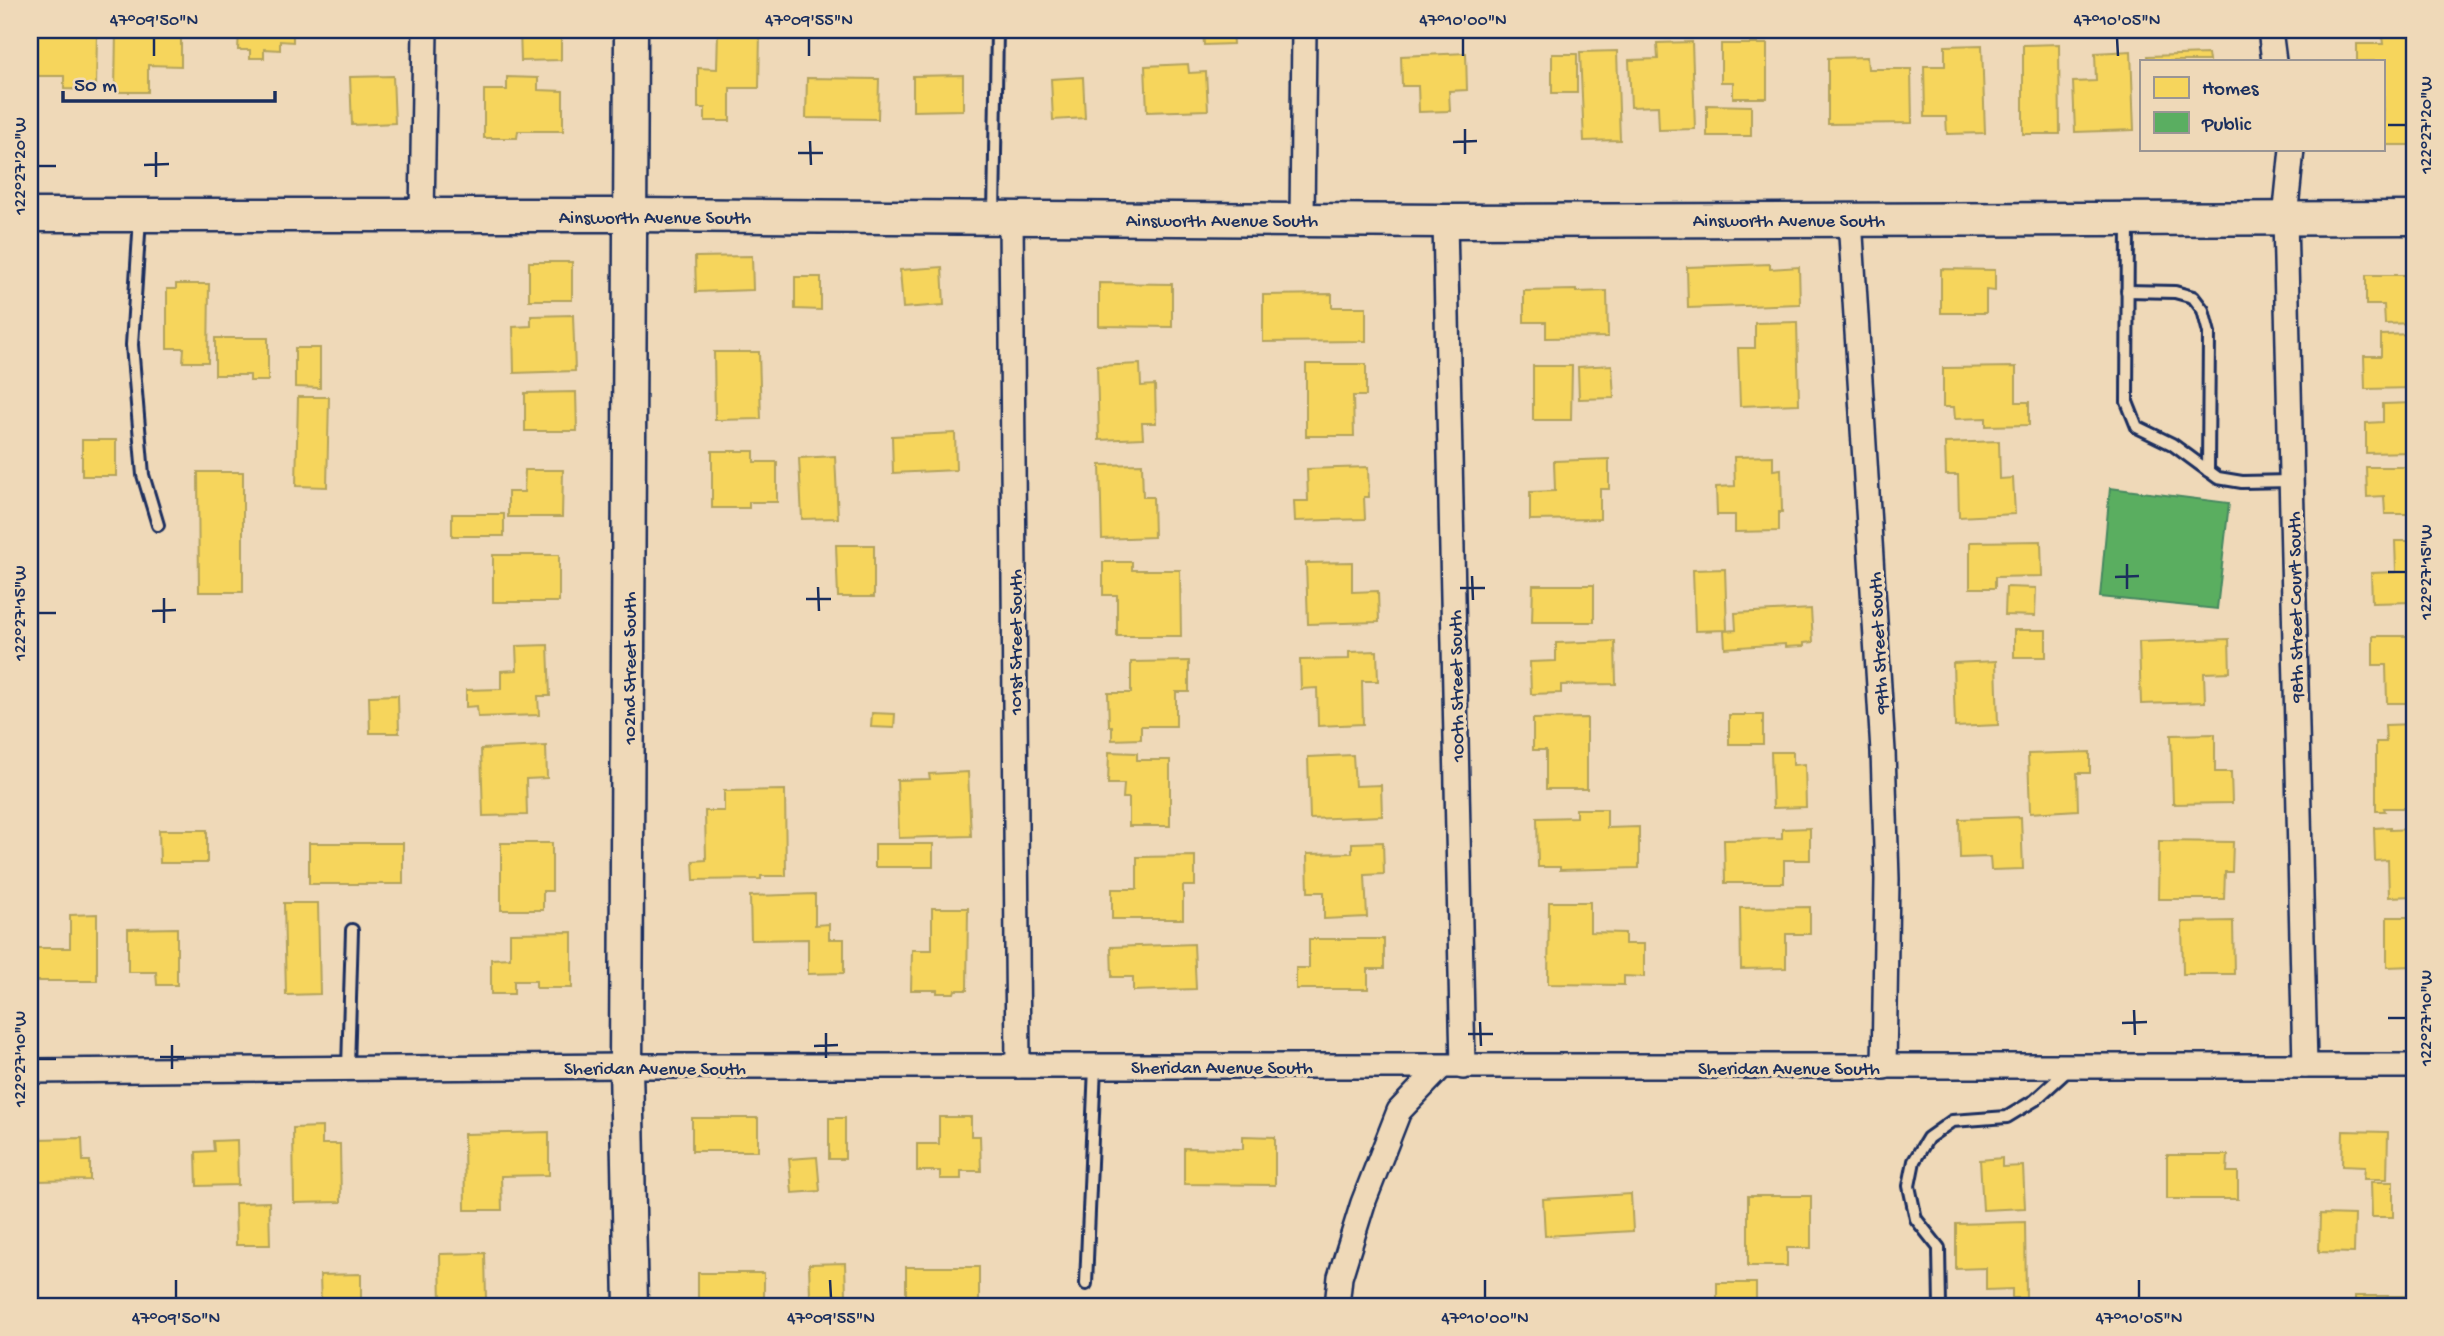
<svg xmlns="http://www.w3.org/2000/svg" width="2444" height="1336" viewBox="0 0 2444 1336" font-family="'Gochi Hand',sans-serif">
	<rect width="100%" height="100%" fill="#efd9b8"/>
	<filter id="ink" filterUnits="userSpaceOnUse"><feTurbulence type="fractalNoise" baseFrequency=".0143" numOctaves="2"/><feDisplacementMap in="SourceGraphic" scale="14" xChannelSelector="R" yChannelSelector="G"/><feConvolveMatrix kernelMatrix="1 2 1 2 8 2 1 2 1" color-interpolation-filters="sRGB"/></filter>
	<g filter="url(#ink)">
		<g fill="#f6d55c" stroke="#b4a35d" stroke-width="2">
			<path d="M116,30H181V66L148,65V92H115Z"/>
			<path d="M239,30H293V42L280,41V50L264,49V58H250V50H238Z"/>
			<path d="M520,30H568V34H561V60L521,61Z"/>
			<path d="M1203,30H1232L1233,44L1204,45Z"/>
			<path d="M30,31L97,32L96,90L64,89V76H30Z"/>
			<path d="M718,31L760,32L759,88H730V121H705V108H698V68L717,69Z"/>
			<path d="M2414,35V145H2384L2383,61H2357V44H2383L2382,36Z"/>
			<path d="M1692,42L1695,129L1659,130L1658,106L1631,107L1629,60L1658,59L1657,43Z"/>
			<path d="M1721,44H1767V98H1733V82H1721Z"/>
			<path d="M2059,44L2060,134H2023V45Z"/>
			<path d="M1982,45L1985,133L1947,134L1946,117H1925L1924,66H1945V46Z"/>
			<path d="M1617,51L1620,140L1584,141L1580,52Z"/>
			<path d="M2131,51L2134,130L2075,132L2073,82L2096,81L2095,53Z"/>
			<path d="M1466,53L1467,90L1449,91L1450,111L1419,112L1418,86H1402L1401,56Z"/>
			<rect x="1552" y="54" width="25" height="39"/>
			<path d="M2208,54L2209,61H2148V56Z"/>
			<path d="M1867,57L1868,69H1911L1912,123L1828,124V58Z"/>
			<path d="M1188,64L1189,73L1206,72L1208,110L1147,112L1145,66Z"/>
			<path d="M963,75V110L913,111V76Z"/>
			<path d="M393,76L395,123L352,125L350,77Z"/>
			<path d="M507,77L538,78V90L563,91V131H518L517,138H484V90H507Z"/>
			<path d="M1083,77L1085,118L1053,120L1051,79Z"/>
			<path d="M807,78L879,79L878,119L806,118Z"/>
			<path d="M1707,105L1751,106V136H1707Z"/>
			<path d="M752,256L753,290L696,292L695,257Z"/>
			<rect x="529" y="262" width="43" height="38"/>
			<path d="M1770,264V269L1799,267L1800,304L1688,308L1687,267Z"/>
			<path d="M942,267L944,305L903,308L900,270Z"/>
			<path d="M1941,269L1995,270V291L1986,290V313H1941Z"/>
			<path d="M2366,275H2414V323L2385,324L2384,305H2366Z"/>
			<path d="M795,277H821V310L795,309Z"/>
			<path d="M1099,283L1172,284V327L1099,326Z"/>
			<path d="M176,284H209L208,362H183L184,348H167V289H176Z"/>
			<path d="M1576,290V292L1607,291L1608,337L1546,338V322H1524V291Z"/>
			<path d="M1332,294V307H1366V341L1263,342V295Z"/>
			<path d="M573,315L575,371L514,373L513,327L531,326V316Z"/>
			<path d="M1797,322L1799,404L1740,406L1738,348H1755V323Z"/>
			<path d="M2414,334V388L2365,389L2364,356H2381V335Z"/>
			<path d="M215,338H268V381H250V375H215Z"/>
			<path d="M295,348H320V388L295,387Z"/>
			<path d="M714,352H759L761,419L715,420Z"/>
			<path d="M1140,364L1141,386L1155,385L1156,423H1142L1143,438L1099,440L1097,366Z"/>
			<path d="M1306,364H1366V396H1353L1354,436H1306Z"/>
			<path d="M1612,365L1614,398L1579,399L1578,367Z"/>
			<path d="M1533,366H1572L1571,420H1533Z"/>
			<path d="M2016,367V402H2029V425L1986,426V418L1955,419L1954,407H1943V368Z"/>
			<path d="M576,392L577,431H525V393Z"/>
			<path d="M298,397H329L327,487L296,486Z"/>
			<path d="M2414,403V452L2366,453V423L2383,422V404Z"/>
			<path d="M955,433L956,470L893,473L892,436Z"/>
			<rect x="82" y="440" width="34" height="36"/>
			<path d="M1999,441L2000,479L2013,478L2015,514L1959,517L1958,475H1946L1945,443Z"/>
			<path d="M712,451H754V462H777V502H749V508H712Z"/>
			<path d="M835,456L838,518L802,519L799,458Z"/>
			<path d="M1773,456V470L1781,469L1782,512H1779V531L1735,532V515H1717L1716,487L1735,486L1734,457Z"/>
			<path d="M1609,459V489H1600V519L1530,520V492L1555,491L1554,461Z"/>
			<path d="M1142,464L1143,497H1153L1154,537L1102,539L1100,465Z"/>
			<path d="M1368,467L1369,497H1364L1365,519L1295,521L1294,501H1308L1307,469Z"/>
			<path d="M2366,467H2414V514H2385L2384,496L2367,497Z"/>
			<path d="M525,470H563L562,517H508V492H524Z"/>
			<path d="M198,472H243V592H199Z"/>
			<rect x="452" y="514" width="52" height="22"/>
			<path d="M2041,541L2042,576L1995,577V588H1970V542Z"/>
			<path d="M2395,541H2414V602L2372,603L2371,573L2396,572Z"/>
			<path d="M836,545H874V597H838Z"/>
			<rect x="493" y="555" width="66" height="47"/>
			<path d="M1103,562H1132V570H1180L1181,636H1117V595H1103Z"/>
			<path d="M1352,562V592L1378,591L1379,622L1308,624L1306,563Z"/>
			<path d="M1725,569L1727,630L1695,631L1693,570Z"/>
			<path d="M1533,585H1594V622H1532Z"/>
			<path d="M2006,587L2036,588L2035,616L2005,615Z"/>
			<path d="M1811,609L1813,642L1804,643V646L1785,647V644L1725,648L1724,631L1736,630L1735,613Z"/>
			<rect x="2014" y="630" width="32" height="27"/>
			<path d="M2373,636H2414V703H2387L2386,665H2373Z"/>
			<path d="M2229,639L2230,672L2204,673L2205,702L2141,704L2139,642Z"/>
			<path d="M1615,641L1616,684L1561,685V693L1531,694L1530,662L1556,661V643Z"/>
			<path d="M548,645L550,696H538L539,715L478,717L477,706L466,707V690L501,689V671L517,670L516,646Z"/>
			<path d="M1377,651L1378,681H1362L1363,724L1318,726L1317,688L1301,689L1300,660L1349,659V652Z"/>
			<path d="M1189,661V692H1176V726H1141V739L1112,740V726H1109L1108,693H1131V662Z"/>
			<path d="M1996,661L1998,725L1955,727L1953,663Z"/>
			<path d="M398,695L399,733H370L369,696Z"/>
			<path d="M872,713L895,714L894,728L871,727Z"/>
			<rect x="1729" y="715" width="34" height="29"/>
			<path d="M1587,718V789H1546V750H1533V719Z"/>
			<path d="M2414,724V808H2384L2385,811H2376V742H2386L2385,725Z"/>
			<path d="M2215,734V772H2231L2232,803L2173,804L2171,735Z"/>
			<path d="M546,746L547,778L526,779L527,815L483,816L481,749Z"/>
			<path d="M1109,752L1137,753V760H1170V826H1129V798H1123L1124,784H1108Z"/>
			<path d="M1771,752H1793V765L1805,764L1806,807L1773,808Z"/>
			<path d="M2090,752V773H2077L2078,810L2030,813L2028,754Z"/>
			<path d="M1353,755L1355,786L1381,785L1382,816L1310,819L1308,757Z"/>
			<path d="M968,772L971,836L899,838L897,780L930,779L929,774Z"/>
			<path d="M785,790L786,876H761V879L694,880L693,861L706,860L705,811H724V791Z"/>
			<path d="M1576,809H1607V828L1639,827V868L1560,870V867H1538L1537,818L1576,817Z"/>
			<path d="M2021,817L2023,869L1991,870L1990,857L1960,858L1959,819Z"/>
			<path d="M2390,827V830L2414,829V896L2389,897L2388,860L2375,861L2374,828Z"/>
			<path d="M1810,828V860H1784V883H1725L1724,840L1782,839V829Z"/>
			<path d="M159,830H207V863H160Z"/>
			<path d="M2159,841L2233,842L2232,872H2225L2224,899H2158Z"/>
			<path d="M1383,842L1384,874L1365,875L1367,917L1324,919V892H1308L1307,854L1352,853V843Z"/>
			<rect x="309" y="843" width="94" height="41"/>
			<path d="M501,843H552V891H543V910H501Z"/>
			<rect x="875" y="844" width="58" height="23"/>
			<path d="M1195,856V886H1183V919H1112V889H1137V857Z"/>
			<path d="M815,894V925L829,924V939H844V973L808,974V939L751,940L750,896Z"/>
			<path d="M1549,902H1590V932L1625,933V944H1644V977L1624,976V985L1548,984Z"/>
			<path d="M284,903H318L320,994L286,995Z"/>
			<path d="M1810,907V934H1786V968L1741,969L1740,908Z"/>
			<path d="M932,908H968L967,990H955L954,993H937V990H911L912,950H932Z"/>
			<path d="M97,914V981H33L32,948H70V915Z"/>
			<path d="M2387,917H2414V966L2387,967Z"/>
			<path d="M2233,921L2234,974H2183L2182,922Z"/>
			<path d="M177,928V985H157L156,972H128V929Z"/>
			<path d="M572,932V988H536V981H514V994H491V959L510,958V933Z"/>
			<path d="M1309,939H1384V969H1368V989H1296V968H1309Z"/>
			<path d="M1194,944L1196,989L1133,991V977H1112L1111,947Z"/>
			<path d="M939,1117H971V1136H980L981,1171H961V1179H940V1171H917V1144H939Z"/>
			<rect x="692" y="1118" width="66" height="33"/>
			<rect x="829" y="1118" width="16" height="41"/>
			<path d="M322,1127V1144H340L341,1202L294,1203L293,1128Z"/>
			<path d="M2343,1131L2388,1132L2387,1179H2364L2365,1167L2342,1166Z"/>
			<path d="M549,1132V1175L501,1176L502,1210H465L464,1134Z"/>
			<path d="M1243,1136L1275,1137V1185L1184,1184V1148L1243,1149Z"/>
			<path d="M82,1138L83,1161H90V1180L36,1181L35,1139Z"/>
			<path d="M237,1140L238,1185L197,1186L196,1152L214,1151L213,1141Z"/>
			<path d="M2167,1155H2228L2227,1172H2238V1199H2167Z"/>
			<path d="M817,1157L820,1191L792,1193L789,1159Z"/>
			<path d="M2002,1158V1167L2023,1166L2025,1208L1983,1210L1980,1160Z"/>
			<path d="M2371,1182H2393V1217H2372Z"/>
			<path d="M1631,1194L1633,1231L1545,1236L1543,1199Z"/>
			<path d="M1748,1196H1811V1248H1787V1266H1748Z"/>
			<path d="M269,1202L270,1245H236L235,1203Z"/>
			<path d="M2320,1214L2355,1215L2354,1253L2319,1252Z"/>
			<path d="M2025,1222L2026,1298H2012V1289L1986,1290V1268L1956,1269V1224Z"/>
			<path d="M485,1253L486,1299H475V1306H441L440,1254Z"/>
			<path d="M845,1263L846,1295L810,1296L809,1264Z"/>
			<path d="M906,1267H979V1306H924V1298H906Z"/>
			<rect x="698" y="1273" width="66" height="33"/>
			<path d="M361,1274V1306H321L320,1275Z"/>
			<rect x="1717" y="1283" width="39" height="23"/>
			<rect x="2355" y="1296" width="57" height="10"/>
		</g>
		<path fill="#5aae61" stroke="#478860" stroke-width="2" d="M2110,488L2229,503L2217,609L2100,597Z"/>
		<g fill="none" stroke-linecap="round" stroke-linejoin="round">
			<defs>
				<g id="lane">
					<path d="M994,215L997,30"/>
					<path d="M140,218L132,345L143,475L158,525"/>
					<path d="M2128,221L2127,402L2137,427L2172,444L2218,478L2242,482L2291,481"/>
					<path d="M2127,291L2175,292L2193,297L2203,310L2209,333L2208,471"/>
					<path d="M348,1068L352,930"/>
					<path d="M1086,1284L1095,1066"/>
					<path d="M1940,1306L1939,1248L1916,1219L1909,1186L1914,1161L1928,1138L1952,1121L2007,1117L2035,1100L2069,1069"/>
				</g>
				<g id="street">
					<path d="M2270,30L2274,61"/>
					<path d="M2292,149L2285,218L2305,1066"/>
					<path d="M422,216L425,30"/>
					<path d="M1011,218L1018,1066"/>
					<path d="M1302,219L1304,30"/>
					<path d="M1850,219L1883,751L1887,879L1884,1067"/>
					<path d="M1445,221L1463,1067"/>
					<path d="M30,1071L626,1066H2414"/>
					<path d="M1337,1306L1340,1277L1363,1203L1399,1111L1441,1067"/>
				</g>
				<g id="secondary">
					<path d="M30,215H630L1445,221L2414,218"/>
					<path d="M631,1306L626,1066L631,30"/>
				</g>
			</defs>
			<use href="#lane" stroke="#1b2f5e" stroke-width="16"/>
			<use href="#street" stroke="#1b2f5e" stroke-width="28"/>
			<use href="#secondary" stroke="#1b2f5e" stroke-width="37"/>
			<use href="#lane" stroke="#efd9b8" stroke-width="10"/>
			<use href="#street" stroke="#efd9b8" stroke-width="23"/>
			<use href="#secondary" stroke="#efd9b8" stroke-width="32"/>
		</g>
	</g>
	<path fill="none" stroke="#1b2f5e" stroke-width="2.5" d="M154,38V56M809,38V56M1463,38V56M2117,38L2118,56M2388,125H2406M1465,129V154M810,141L811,165M1453,142L1477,141M156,152V177M798,153H823M144,165L169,164M38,166H56M2127,564V589M2388,572H2406M1472,576L1473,600M2115,577L2139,576M818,587L819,611M1460,588H1485M164,598V623M806,599H831M152,611L176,610M38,613H56M2134,1010L2135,1035M2388,1018H2406M1480,1022L1481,1046M2122,1023L2147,1022M826,1033V1058M1468,1034H1493M172,1045V1069M814,1046L838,1045M160,1057H184M38,1059H56M176,1280V1298M830,1280L831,1298M1485,1280V1298M2139,1280V1298"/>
	<g text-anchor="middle" stroke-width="7" stroke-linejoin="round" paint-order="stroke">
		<g font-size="19" fill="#1b2f5e" stroke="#efd9b8">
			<text x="655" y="223">Ainsworth Avenue South</text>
			<text x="1222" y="226">Ainsworth Avenue South</text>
			<text x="1789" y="226">Ainsworth Avenue South</text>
			<text transform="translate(2294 607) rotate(-91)" y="7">98th Street Court South</text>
			<text transform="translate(1014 642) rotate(-90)" y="7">101st Street South</text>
			<text transform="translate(1877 643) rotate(-93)" y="7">99th Street South</text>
			<text transform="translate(628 668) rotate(-90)" y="7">102nd Street South</text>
			<text transform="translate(1455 686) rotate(-91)" y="7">100th Street South</text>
			<text x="1222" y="1073">Sheridan Avenue South</text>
			<text x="655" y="1074">Sheridan Avenue South</text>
			<text x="1789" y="1074">Sheridan Avenue South</text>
		</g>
	</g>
	<rect width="2444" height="1336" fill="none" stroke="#efd9b8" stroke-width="77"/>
	<rect x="2140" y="60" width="245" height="91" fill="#efd9b8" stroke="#9a9594" stroke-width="2"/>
	<rect x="2154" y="77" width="35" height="21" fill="#f6d55c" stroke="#9a9594" stroke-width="2"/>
	<text x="2202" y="94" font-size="21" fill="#1b2f5e">Homes</text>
	<rect x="2154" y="112" width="35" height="21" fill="#5aae61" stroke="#9a9594" stroke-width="2"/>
	<text x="2202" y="130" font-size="21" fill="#1b2f5e">Public</text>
	<path d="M63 91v10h212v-10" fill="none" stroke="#1b2f5e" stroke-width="3.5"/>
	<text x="74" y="91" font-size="21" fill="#1b2f5e" stroke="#efd9b8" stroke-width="5" paint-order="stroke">50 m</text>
	<rect x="38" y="38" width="2368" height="1260" fill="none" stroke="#1b2f5e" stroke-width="2.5"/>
	<g font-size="18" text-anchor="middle" fill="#1b2f5e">
		<text x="154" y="25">47°09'50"N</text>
		<text x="809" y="25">47°09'55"N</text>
		<text x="1463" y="25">47°10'00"N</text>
		<text x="2117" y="25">47°10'05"N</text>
		<text transform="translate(2425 125) rotate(-90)" y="6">122°27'20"W</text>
		<text transform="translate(19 166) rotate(-90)" y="6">122°27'20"W</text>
		<text transform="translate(2425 572) rotate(-90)" y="6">122°27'15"W</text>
		<text transform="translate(19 613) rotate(-90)" y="6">122°27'15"W</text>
		<text transform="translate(2425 1018) rotate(-90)" y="6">122°27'10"W</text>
		<text transform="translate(19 1059) rotate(-90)" y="6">122°27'10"W</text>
		<text x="176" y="1323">47°09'50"N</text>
		<text x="831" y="1323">47°09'55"N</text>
		<text x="1485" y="1323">47°10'00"N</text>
		<text x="2139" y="1323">47°10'05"N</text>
	</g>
</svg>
